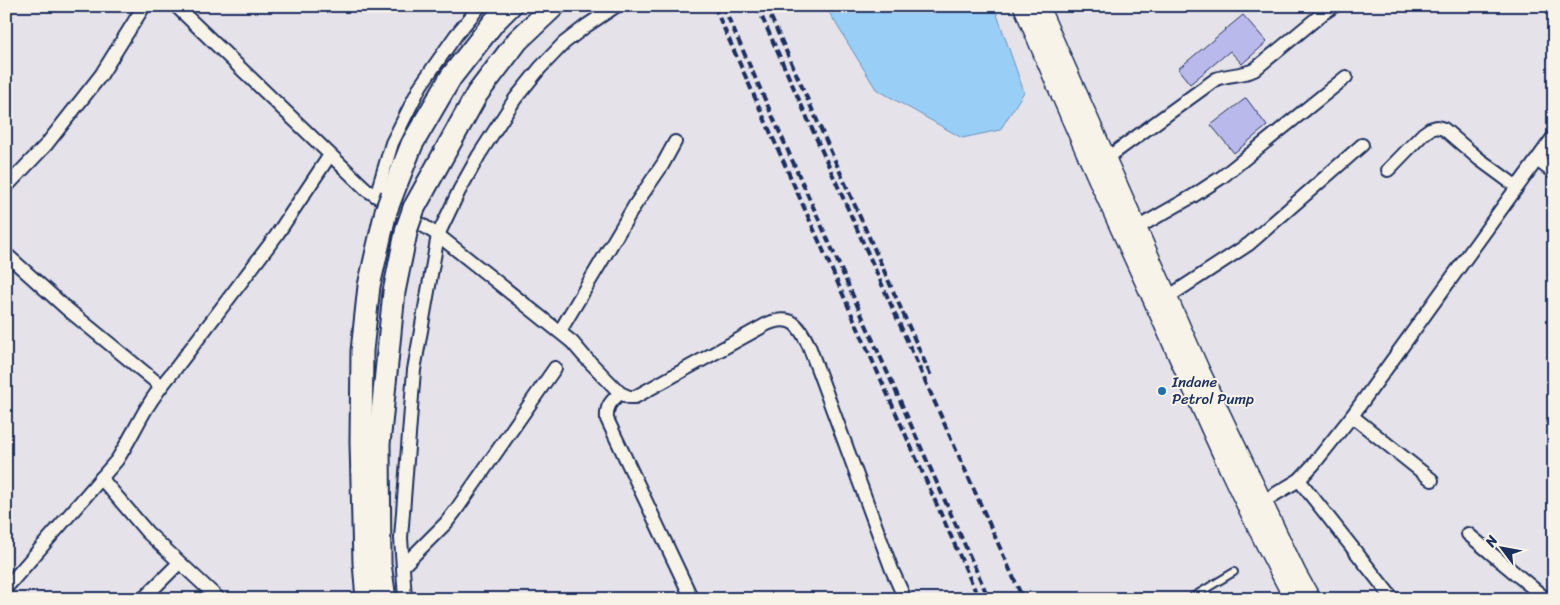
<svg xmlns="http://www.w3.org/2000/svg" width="1560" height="605" viewBox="0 0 1560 605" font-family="Sriracha,sans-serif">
	<rect width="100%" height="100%" fill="#e5e2e9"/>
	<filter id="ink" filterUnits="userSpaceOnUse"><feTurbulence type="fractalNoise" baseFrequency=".02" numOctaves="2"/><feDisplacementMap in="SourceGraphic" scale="10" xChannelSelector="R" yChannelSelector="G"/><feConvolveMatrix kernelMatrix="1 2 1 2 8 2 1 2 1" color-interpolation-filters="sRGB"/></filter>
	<g filter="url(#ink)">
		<path fill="#99cff7" stroke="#678fba" d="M826,6H994L1024,92L1000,130L962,138L876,89L827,9Z"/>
		<g fill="#bab9eb" stroke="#1b2f5e">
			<path d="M1243,15L1267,42L1242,64L1230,51L1190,84L1178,69Z"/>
			<path d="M1246,98L1267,126L1234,153L1211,125Z"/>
		</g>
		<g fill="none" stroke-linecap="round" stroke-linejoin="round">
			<defs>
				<path id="service" d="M1189,599L1234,572"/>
				<g id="minor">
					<path d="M176,6L367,190L438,235L572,342L584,356L620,393L629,397H635L767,324C792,314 799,325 809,346L892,570L905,599"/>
					<path d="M1107,158L1216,79C1229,74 1241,76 1254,70L1322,14L1334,6"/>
					<path d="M1537,160L1554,173"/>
					<path d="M1388,170L1423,134L1430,129L1437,127L1444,129L1479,159L1517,187"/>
					<path d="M6,187L46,145L101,75L144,6"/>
					<path d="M376,196L392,143L421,85L456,35L480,6"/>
					<path d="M1137,228L1193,196L1222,177L1346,77"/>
					<path d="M6,254L66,308L161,386"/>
					<path d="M1168,297L1249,244L1362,145"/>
					<path d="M560,331L635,205L663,164L675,142"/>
					<path d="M620,393C611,402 606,405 607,419L692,599"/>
					<path d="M1352,416L1432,480"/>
					<path d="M101,478L147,532L219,599"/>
					<path d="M1299,480L1393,599"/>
					<path d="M1262,502L1299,480L1313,465L1352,416L1554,136"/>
					<path d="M1468,534L1546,599"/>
					<path d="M403,566L446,523L456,510L555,368"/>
					<path d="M6,588L117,460C128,443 136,426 146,409C155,394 165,381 176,368L276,236L330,155"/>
					<path d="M143,599L179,563"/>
					<path d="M405,599L401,538L414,370L438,235L459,191L479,155L515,99L540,68L564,43L586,26L616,6"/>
				</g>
				<g id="secondary">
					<path d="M1023,6C1063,103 1106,199 1150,294C1196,396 1240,500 1294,599"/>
					<path d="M1039,6L1199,368L1297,574L1311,599"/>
				</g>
				<g id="trunk">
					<path d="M392,195L412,144L451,77L494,22L510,6"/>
					<path d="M414,208L477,94L518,40L554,6"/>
					<path d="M367,599L364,563L361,442L362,351L369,286L386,211"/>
					<path d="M385,599L380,564L379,444L394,292L407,228"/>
				</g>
			</defs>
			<use href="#service" stroke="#1b2f5e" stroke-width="10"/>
			<use href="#minor" stroke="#1b2f5e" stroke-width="16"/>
			<use href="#secondary" stroke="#1b2f5e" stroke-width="21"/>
			<use href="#trunk" stroke="#1b2f5e" stroke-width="25"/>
			<use href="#service" stroke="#f7f3e8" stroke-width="6"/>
			<use href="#minor" stroke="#f7f3e8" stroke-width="12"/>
			<use href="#secondary" stroke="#f7f3e8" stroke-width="18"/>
			<use href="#trunk" stroke="#f7f3e8" stroke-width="21"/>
			<g stroke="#1b2f5e" stroke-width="4" stroke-dasharray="8 4" stroke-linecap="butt">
				<path d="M714,6L979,599"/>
				<path d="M723,6L989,599"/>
				<path d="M757,6L1023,599"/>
				<path d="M766,6L931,376"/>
			</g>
			<defs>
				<g id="trunk-bridge">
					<path d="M386,211L392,195"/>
					<path d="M407,228L414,208"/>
				</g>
			</defs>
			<use href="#trunk-bridge" stroke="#1b2f5e" stroke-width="25" stroke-linecap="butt"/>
			<use href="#trunk-bridge" stroke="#f7f3e8" stroke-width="21"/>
		</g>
	</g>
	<circle fill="#1f6fb2" stroke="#f7f3e8" stroke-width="2" cx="1162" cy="391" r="5"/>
	<g text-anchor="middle" stroke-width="4" stroke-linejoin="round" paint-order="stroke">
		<g font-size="15" fill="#1b2f5e" stroke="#f7f3e8" text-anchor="start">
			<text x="1172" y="387">Indane<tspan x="1172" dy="17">Petrol Pump</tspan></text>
		</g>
	</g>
	<rect width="1560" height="605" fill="none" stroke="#f7f3e8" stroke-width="25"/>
	<rect x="12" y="12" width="1535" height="580" fill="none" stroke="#1b2f5e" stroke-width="2" filter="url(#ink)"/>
	<g transform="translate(1502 548) rotate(302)" stroke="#f7f3e8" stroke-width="4" paint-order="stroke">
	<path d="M0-4L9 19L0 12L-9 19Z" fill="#1b2f5e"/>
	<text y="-8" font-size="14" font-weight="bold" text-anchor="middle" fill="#1b2f5e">N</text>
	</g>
</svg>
